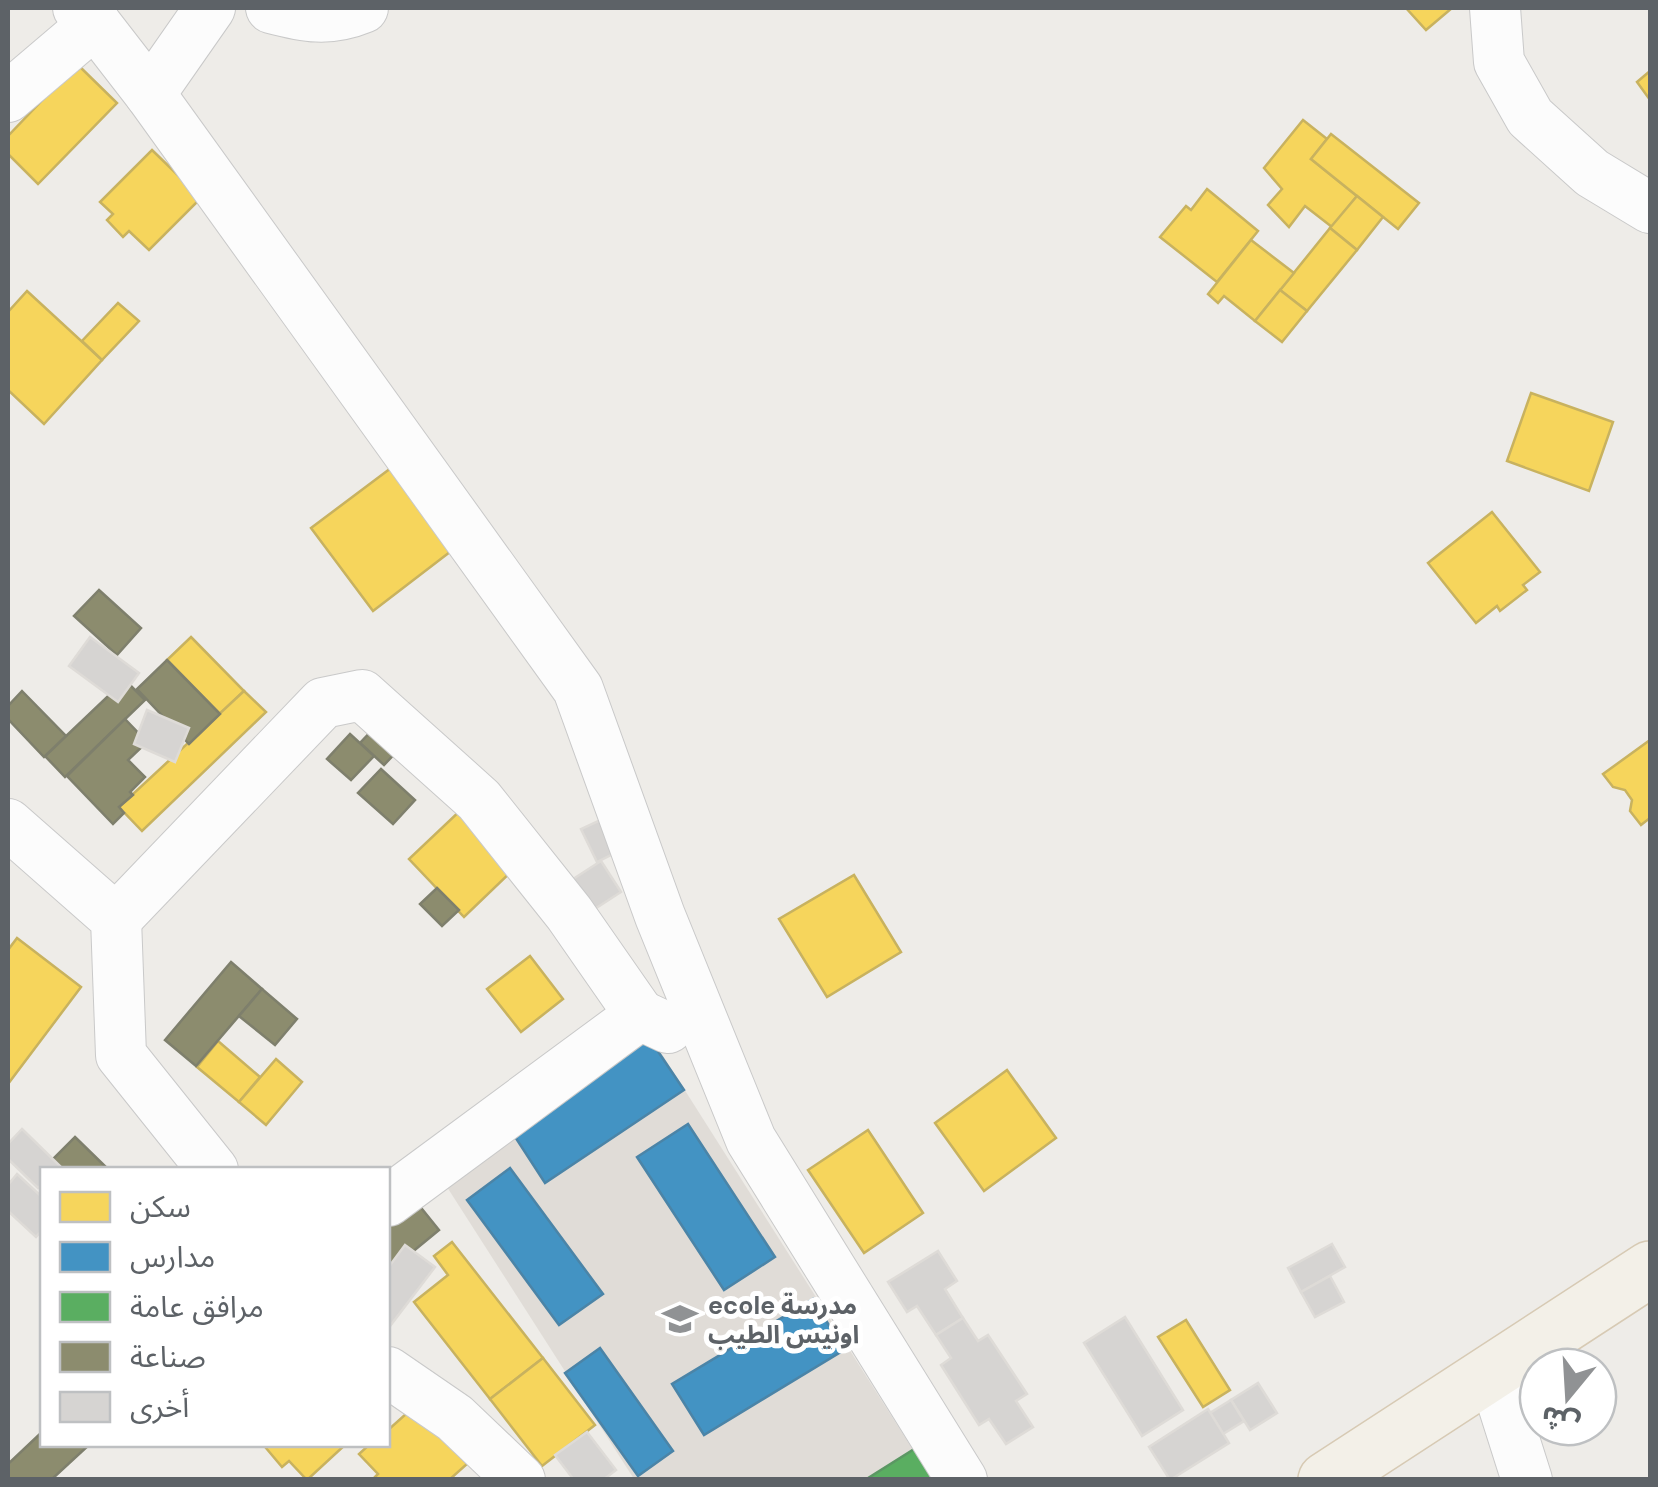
<svg xmlns="http://www.w3.org/2000/svg" width="1658" height="1487" viewBox="0 0 1658 1487" font-family="'DM Sans','Noto Sans Arabic',sans-serif">
	<rect width="100%" height="100%" fill="#eeece8"/>
	<path fill="#e0dcd7" d="M646,1029L913,1450L866,1479H634L447,1187Z"/>
	<g fill="#f6d55c" stroke="#c8b25f" stroke-width="2.5">
		<path d="M1406,8H1452L1426,30Z"/>
		<path d="M77,64L117,103L38,184L8,154V136Z"/>
		<path d="M1650,71V100L1637,82Z"/>
		<path d="M1303,120L1327,139L1311,159L1357,196L1332,227L1305,206L1289,227L1268,205L1282,189L1264,168Z"/>
		<path d="M1331,134L1419,203L1398,229L1311,159Z"/>
		<path d="M152,150L185,182L211,188L149,250L129,231L123,237L107,220L113,214L100,202Z"/>
		<path d="M1207,189L1258,231L1217,282L1160,237L1186,206L1191,210Z"/>
		<path d="M1357,196L1383,217L1357,250L1330,228Z"/>
		<path d="M1330,228L1357,250L1307,311L1280,290Z"/>
		<path d="M1251,240L1294,273L1255,321L1224,296L1218,303L1208,294Z"/>
		<path d="M1280,290L1307,311L1282,342L1255,321Z"/>
		<path d="M27,291L102,360L44,424L8,390V312Z"/>
		<path d="M118,303L139,321L102,360L82,341Z"/>
		<path d="M1531,393L1613,422L1589,491L1507,461Z"/>
		<path d="M395,465L459,545L373,611L311,528Z"/>
		<path d="M1492,512L1540,572L1523,585L1527,590L1500,611L1497,606L1476,623L1428,563Z"/>
		<path d="M191,637L244,691L220,714L167,660Z"/>
		<path d="M244,691L266,712L142,831L119,807Z"/>
		<path d="M1650,740V818L1641,825L1630,811L1632,800L1625,790L1613,787L1603,774Z"/>
		<path d="M465,806L520,863L464,917L409,859Z"/>
		<path d="M854,875L901,952L827,997L779,919Z"/>
		<path d="M17,938L81,987L8,1084V950Z"/>
		<path d="M530,956L563,999L521,1032L487,989Z"/>
		<path d="M218,1041L260,1077L239,1102L197,1067Z"/>
		<path d="M276,1059L302,1082L266,1125L239,1102Z"/>
		<path d="M1007,1070L1056,1138L984,1191L935,1123Z"/>
		<path d="M868,1130L923,1213L864,1253L808,1170Z"/>
		<path d="M452,1242L543,1358L490,1399L414,1302L448,1275L434,1256Z"/>
		<path d="M1186,1320L1230,1390L1203,1407L1158,1337Z"/>
		<path d="M543,1358L595,1425L542,1466L490,1399Z"/>
		<path d="M416,1405L467,1464L449,1480H372L378,1474L359,1454L370,1444H388V1430Z"/>
		<path d="M269,1444H346L307,1480L289,1461L282,1467L266,1448Z"/>
	</g>
	<g fill="#4393c3" stroke="#4b84a7" stroke-width="2.5">
		<path d="M647,1035L684,1090L545,1183L508,1126Z"/>
		<path d="M688,1124L775,1257L724,1290L637,1157Z"/>
		<path d="M510,1168L603,1294L559,1325L467,1200Z"/>
		<path d="M813,1299L844,1350L704,1435L672,1384Z"/>
		<path d="M600,1348L673,1451L638,1476L565,1373Z"/>
	</g>
	<path fill="#5aae61" stroke="#5b9763" stroke-width="2.5" d="M919,1446L940,1480H865Z"/>
	<g fill="#8c8c6e" stroke="#7e7f6c" stroke-width="2.5">
		<path d="M99,590L141,628L117,655L74,616Z"/>
		<path d="M167,660L220,714L189,744L137,689Z"/>
		<path d="M125,680L145,700L65,777L45,756Z"/>
		<path d="M22,691L66,736L44,757L8,719V706Z"/>
		<path d="M125,719L147,742L128,760L145,777L130,792L133,795L119,807L124,813L113,824L67,776Z"/>
		<path d="M380,722L404,744L384,765L360,743Z"/>
		<path d="M350,734L374,756L351,780L327,759Z"/>
		<path d="M381,769L415,800L393,824L358,793Z"/>
		<path d="M437,888L459,910L442,926L420,904Z"/>
		<path d="M231,962L262,989L196,1066L165,1040Z"/>
		<path d="M262,989L297,1019L275,1045L239,1016Z"/>
		<path d="M75,1137L109,1170H56L60,1166L53,1159Z"/>
		<path d="M418,1204L439,1230L388,1272V1228Z"/>
		<path d="M42,1432V1444H90L51,1480H8V1464Z"/>
	</g>
	<g fill="#d6d4d2" stroke="#dedbd7" stroke-width="2.5">
		<path d="M90,637L139,673L118,702L69,666Z"/>
		<path d="M147,710L189,728L175,762L134,744Z"/>
		<path d="M605,818L621,850L597,862L581,829Z"/>
		<path d="M601,861L621,892L590,912L570,881Z"/>
		<path d="M22,1129L60,1166L56,1170H42V1184L38,1188L8,1159V1144Z"/>
		<path d="M17,1174L42,1197V1230L36,1237L8,1211V1185Z"/>
		<path d="M1332,1244L1345,1267L1301,1292L1288,1268Z"/>
		<path d="M405,1245L435,1267L390,1326L388,1323V1268Z"/>
		<path d="M938,1251L957,1281L945,1289L963,1318L936,1335L917,1306L907,1312L888,1282Z"/>
		<path d="M1330,1276L1344,1302L1315,1317L1301,1292Z"/>
		<path d="M1125,1317L1183,1410L1142,1436L1084,1343Z"/>
		<path d="M963,1318L978,1341L988,1335L1027,1394L1016,1401L1033,1427L1006,1444L989,1419L979,1425L941,1365L951,1358L936,1335Z"/>
		<path d="M1258,1383L1277,1413L1250,1430L1231,1400Z"/>
		<path d="M1231,1400L1244,1421L1223,1434L1210,1413Z"/>
		<path d="M1208,1409L1229,1443L1170,1480L1149,1447Z"/>
		<path d="M587,1432L616,1470L603,1480H574L555,1455Z"/>
	</g>
	<g fill="none" stroke-linecap="round" stroke-linejoin="round">
		<defs>
			<g id="minor">
				<path d="M78,8L95,23L150,94L578,689L660,916L751,1140L962,1480"/>
				<path d="M271,8C305,17 329,22 363,8"/>
				<path d="M1495,8L1499,62L1530,117L1592,173L1650,208"/>
				<path d="M150,94L210,8"/>
				<path d="M8,97L95,23"/>
				<path d="M8,824L116,919L121,1055L213,1170"/>
				<path d="M116,919L323,703L362,695L479,800L569,913L640,1015"/>
				<path d="M388,1201L640,1015L668,1028"/>
				<path d="M388,1372L455,1418L520,1480"/>
				<path d="M1493,1373L1527,1480"/>
			</g>
			<path id="major" d="M1326,1480L1650,1269"/>
		</defs>
		<use href="#minor" stroke="#c9c9c9" stroke-width="52"/>
		<use href="#major" stroke="#d7cab4" stroke-width="58"/>
		<use href="#minor" stroke="#fcfcfc" stroke-width="50"/>
		<use href="#major" stroke="#f3f0e8" stroke-width="55"/>
	</g>
	<defs>
		<symbol id="school-bare" viewBox="-9 -9 18 18"><path d="M0-5L7-2L0 1L-7-2ZM-4 1L0 2.5L4 1V4Q0 6-4 4Z" fill="#909294" stroke="#fff" stroke-width="2.5" paint-order="stroke"/></symbol>
	</defs>
	<g fill-rule="evenodd">
		<use href="#school-bare" x="655" y="1294" width="50" height="50"/>
	</g>
	<g text-anchor="middle" stroke-width="10" stroke-linejoin="round" paint-order="stroke">
		<g font-size="25" font-weight="bold" fill="#5d6267" stroke="#fff" text-anchor="start">
			<text x="708" y="1314">ecole مدرسة<tspan x="708" dy="29">اونيس الطيب</tspan></text>
		</g>
	</g>
	<rect width="1658" height="1487" fill="none" stroke="#5d6267" stroke-width="20"/>
	<rect x="40" y="1167" width="350" height="280" fill="#ffffff" stroke="#bec0c2" stroke-width="2.5"/>
	<rect x="60" y="1192" width="50" height="30" fill="#f6d55c" stroke="#bec0c2" stroke-width="2.5"/>
	<text x="130" y="1217" font-size="30" fill="#5d6267">سكن</text>
	<rect x="60" y="1242" width="50" height="30" fill="#4393c3" stroke="#bec0c2" stroke-width="2.5"/>
	<text x="130" y="1267" font-size="30" fill="#5d6267">مدارس</text>
	<rect x="60" y="1292" width="50" height="30" fill="#5aae61" stroke="#bec0c2" stroke-width="2.5"/>
	<text x="130" y="1317" font-size="30" fill="#5d6267">مرافق عامة</text>
	<rect x="60" y="1342" width="50" height="30" fill="#8c8c6e" stroke="#bec0c2" stroke-width="2.5"/>
	<text x="130" y="1367" font-size="30" fill="#5d6267">صناعة</text>
	<rect x="60" y="1392" width="50" height="30" fill="#d6d4d2" stroke="#bec0c2" stroke-width="2.5"/>
	<text x="130" y="1417" font-size="30" fill="#5d6267">أخرى</text>
	<g transform="translate(1568 1397) rotate(198)"><circle r="48" fill="#ffffff" stroke="#bec0c2" stroke-width="2.5"/>
	<path d="M0-8L18 38L0 25L-18 38Z" fill="#909294"/>
	<text y="-15" font-size="28" font-weight="bold" text-anchor="middle" fill="#5d6267">ش</text>
	</g>
</svg>
